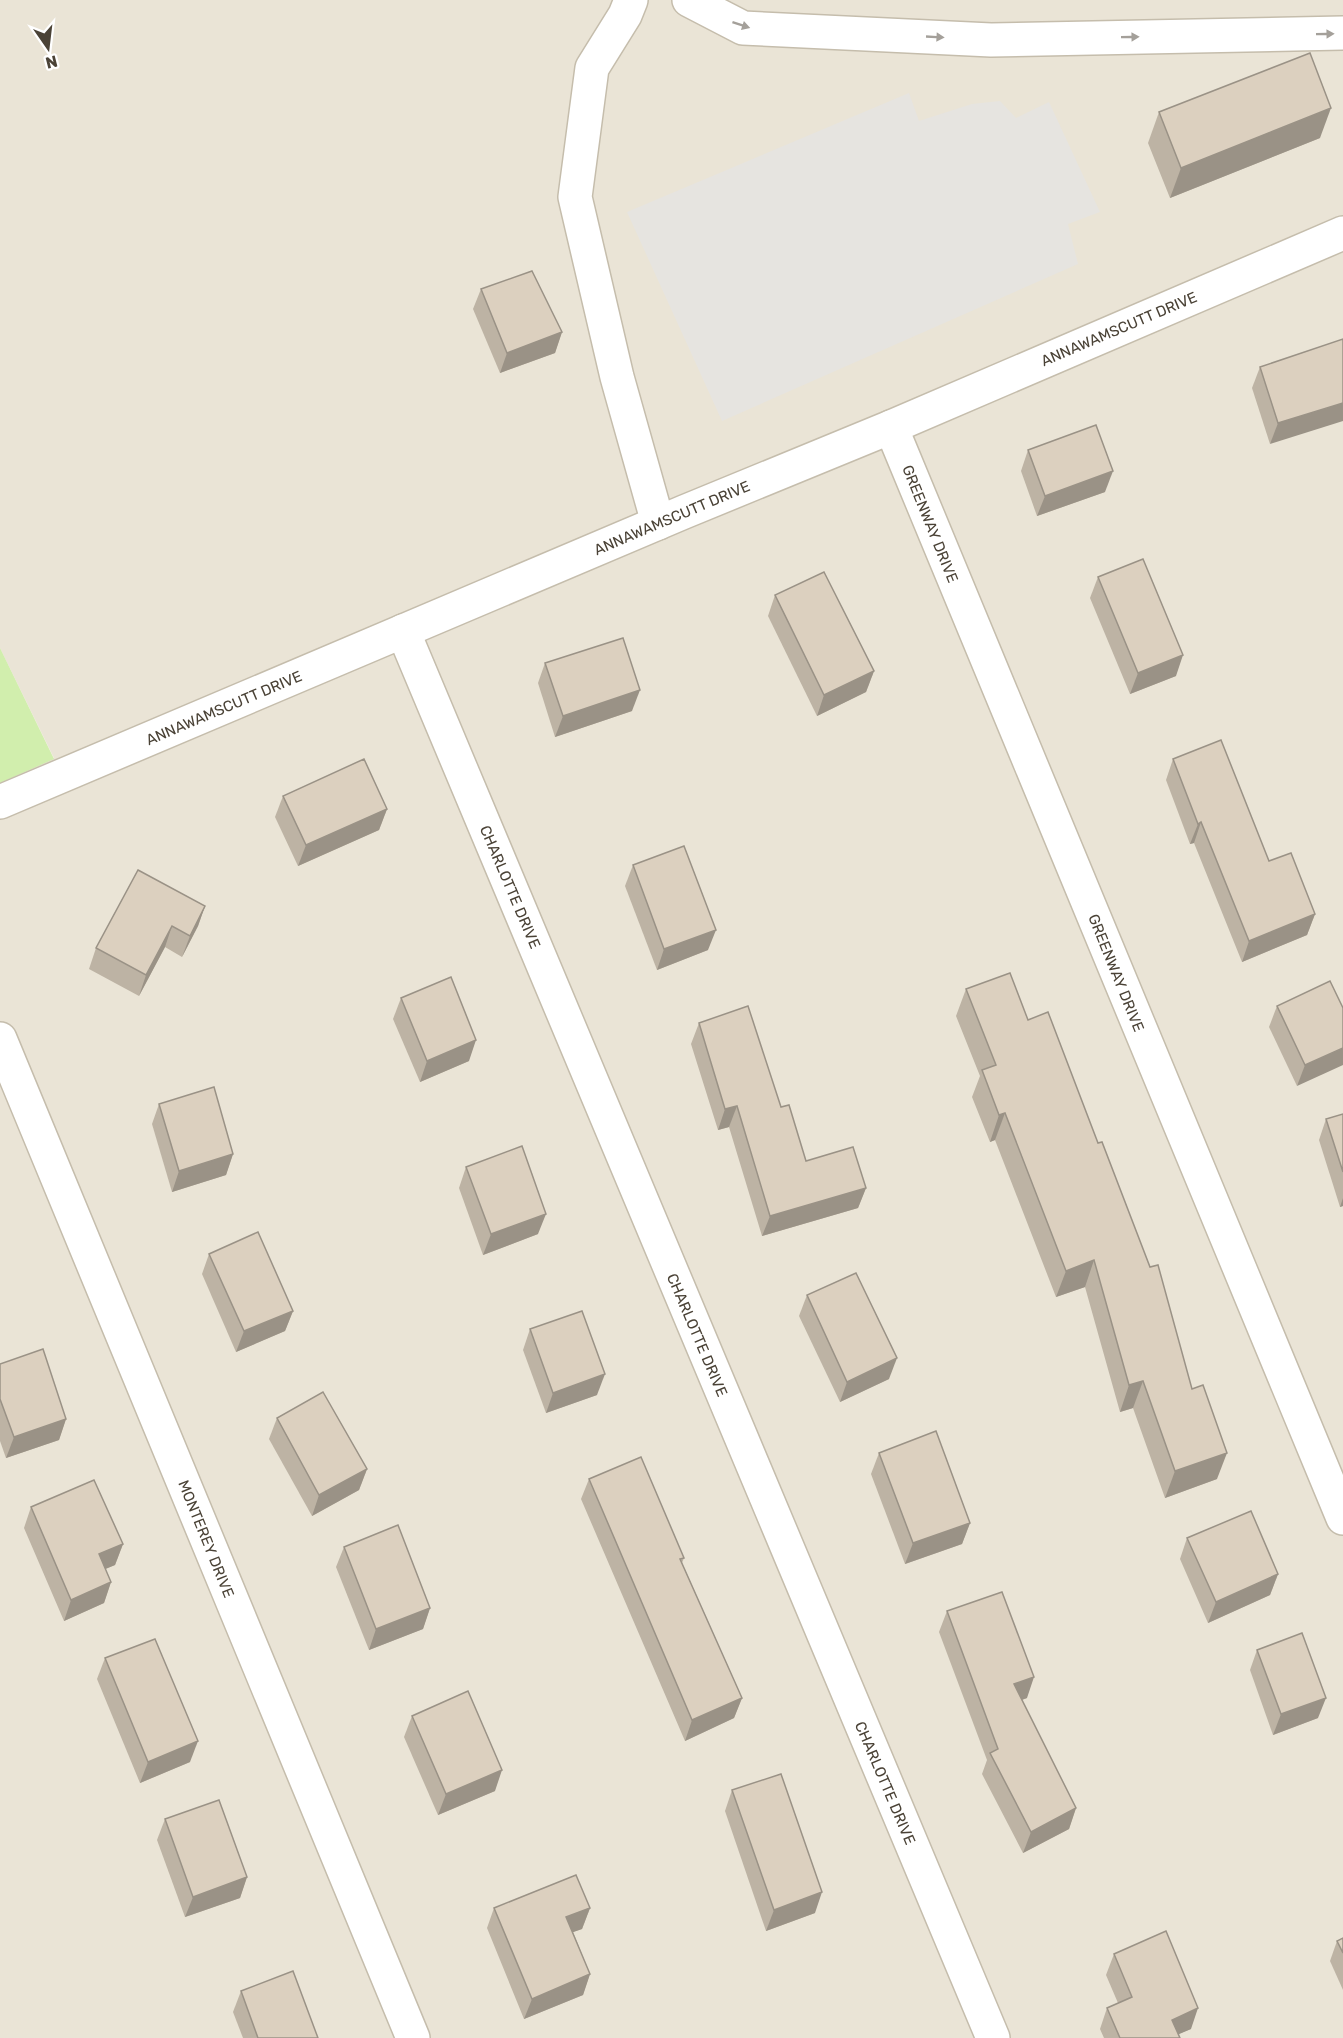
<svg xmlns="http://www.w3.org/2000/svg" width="1343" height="2038" viewBox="0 0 1343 2038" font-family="Rubik,sans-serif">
	<rect width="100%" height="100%" fill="#f6f1e8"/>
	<path fill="#eae4d6" d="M0,0H1343V2038H0V783L54,758L0,648Z"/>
	<path fill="#d1eead" d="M0,648L54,759L0,783Z"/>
	<path fill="#e6e4e0" d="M909,93L919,121L972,104L1000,101L1016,118L1049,102L1100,212L1068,224L1078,264L722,421L627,212Z"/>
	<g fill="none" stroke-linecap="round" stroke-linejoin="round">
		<defs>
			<g id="minor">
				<path d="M631,0L625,15L592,68L575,197L617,377L658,523"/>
				<path d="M689,0L743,28L991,40L1343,33"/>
				<path d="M891,427L1343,1518"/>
				<path d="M403,631L993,2038"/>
				<path d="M0,802L684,512L891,427L1343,233"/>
				<path d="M0,1039L413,2038"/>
			</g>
		</defs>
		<use href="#minor" stroke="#c5bdac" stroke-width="36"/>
		<use href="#minor" stroke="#fff" stroke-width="33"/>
	</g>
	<g fill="#bdb3a4">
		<path d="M1159,112L1320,138L1170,198L1148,143Z"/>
		<path d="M481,289L562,332L555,353L500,373L473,309Z"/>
		<path d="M1343,339L1270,444L1252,388L1260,367Z"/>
		<path d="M1028,450L1105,492L1037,516L1021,471Z"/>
		<path d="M1098,577L1176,676L1130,694L1090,598Z"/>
		<path d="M775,595L874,671L866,692L817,716L768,616Z"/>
		<path d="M545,663L632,711L555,737L538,683Z"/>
		<path d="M1173,759L1315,914L1307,935L1242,962L1194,843L1190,844L1166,780Z"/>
		<path d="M283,796L387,809L379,830L298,866L275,817Z"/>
		<path d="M633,865L708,950L657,970L625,886Z"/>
		<path d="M205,906L198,926L182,957L165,947L139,996L89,969L96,948Z"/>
		<path d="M966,989L1028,1020L1217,1479L1165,1498L1133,1408L1120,1412L1085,1287L1056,1297L995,1140L990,1142L972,1097L980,1076L956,1016Z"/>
		<path d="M401,998L469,1061L420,1082L393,1019Z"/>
		<path d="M1277,1006L1343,1008L1297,1086L1269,1027Z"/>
		<path d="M699,1023L781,1107L806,1161L866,1188L858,1208L762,1236L729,1127L718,1130L691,1044Z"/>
		<path d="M159,1104L233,1154L226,1175L172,1192L152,1124Z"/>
		<path d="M1343,1114V1206L1340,1207L1319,1140L1326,1119Z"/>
		<path d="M466,1167L538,1234L483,1255L459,1188Z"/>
		<path d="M209,1254L293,1311L285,1331L236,1352L202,1274Z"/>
		<path d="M807,1295L889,1379L840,1402L799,1316Z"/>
		<path d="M530,1329L597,1395L546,1413L523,1350Z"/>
		<path d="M0,1364L66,1419L59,1440L6,1458L0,1441Z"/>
		<path d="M277,1418L367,1469L359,1490L312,1516L269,1439Z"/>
		<path d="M879,1453L970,1523L962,1544L905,1564L871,1474Z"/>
		<path d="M589,1479L684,1558L682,1563L742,1698L734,1718L685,1741L581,1499Z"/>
		<path d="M31,1507L123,1544L115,1565L105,1569L111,1582L104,1603L64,1621L24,1528Z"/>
		<path d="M1187,1538L1278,1574L1270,1595L1208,1623L1180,1559Z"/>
		<path d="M344,1547L430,1608L423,1629L369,1650L336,1567Z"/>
		<path d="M947,1611L1027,1698L1022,1700L1076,1808L1069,1829L1023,1853L982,1774L987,1760L939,1632Z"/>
		<path d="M1257,1650L1318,1718L1273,1735L1250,1670Z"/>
		<path d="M105,1658L190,1762L140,1783L97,1679Z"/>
		<path d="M412,1716L495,1791L438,1815L404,1737Z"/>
		<path d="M732,1790L815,1913L766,1931L725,1811Z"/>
		<path d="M165,1819L247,1877L240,1898L185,1917L157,1840Z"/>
		<path d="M494,1908H590L582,1929L573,1932L590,1974L583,1995L524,2019L487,1928Z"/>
		<path d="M1343,1938V1990L1330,1961L1337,1941Z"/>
		<path d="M1114,1954L1191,2029L1178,2034L1180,2038H1104L1100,2029L1107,2008L1118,2003L1106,1975Z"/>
		<path d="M241,1991L318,2038H243L233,2012Z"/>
	</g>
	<g fill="#9a9286">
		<path d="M1331,108L1320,138L1170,198L1181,168Z"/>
		<path d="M562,332L555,353L500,373L507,353Z"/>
		<path d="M1343,403V421L1270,444L1278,423Z"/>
		<path d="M1113,471L1105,492L1037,516L1045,496Z"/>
		<path d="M1183,655L1176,676L1130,694L1138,673Z"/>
		<path d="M874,671L866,692L817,716L824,695Z"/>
		<path d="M640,690L632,711L555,737L563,716Z"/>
		<path d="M387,809L379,830L298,866L306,845Z"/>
		<path d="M1201,822L1194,843L1190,844L1198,824Z"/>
		<path d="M205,906L198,926L182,957L190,936Z"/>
		<path d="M1315,914L1307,935L1242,962L1249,941Z"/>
		<path d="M172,926L165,947L139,996L146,975Z"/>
		<path d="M716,930L708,950L657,970L664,949Z"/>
		<path d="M476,1040L469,1061L420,1082L427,1061Z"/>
		<path d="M1343,1048V1065L1297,1086L1305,1065Z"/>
		<path d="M737,1106L729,1127L718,1130L725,1109Z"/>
		<path d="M1005,1113L995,1140L990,1142L999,1115Z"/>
		<path d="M233,1154L226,1175L172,1192L179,1171Z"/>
		<path d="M866,1188L858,1208L762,1236L770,1216Z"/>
		<path d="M1343,1198V1206L1340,1207Z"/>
		<path d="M546,1214L538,1234L483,1255L491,1234Z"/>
		<path d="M1094,1260L1085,1287L1056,1297L1066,1271Z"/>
		<path d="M293,1311L285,1331L236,1352L244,1331Z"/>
		<path d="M897,1358L889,1379L840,1402L847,1382Z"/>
		<path d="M605,1374L597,1395L546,1413L553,1393Z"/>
		<path d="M1143,1381L1133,1408L1120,1412L1129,1385Z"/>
		<path d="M66,1419L59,1440L6,1458L14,1437Z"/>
		<path d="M1227,1453L1217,1479L1165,1498L1175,1471Z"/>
		<path d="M367,1469L359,1490L312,1516L319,1495Z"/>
		<path d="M970,1523L962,1544L905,1564L913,1543Z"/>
		<path d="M123,1544L115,1565L91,1575L99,1554Z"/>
		<path d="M1278,1574L1270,1595L1208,1623L1216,1602Z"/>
		<path d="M111,1582L104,1603L64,1621L71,1600Z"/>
		<path d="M430,1608L423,1629L369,1650L376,1629Z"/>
		<path d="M1034,1677L1027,1698L1007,1705L1014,1684Z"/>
		<path d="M742,1698L734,1718L685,1741L692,1720Z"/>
		<path d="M1326,1698L1318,1718L1273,1735L1281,1714Z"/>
		<path d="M198,1741L190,1762L140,1783L148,1762Z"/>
		<path d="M502,1770L495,1791L438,1815L446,1794Z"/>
		<path d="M1076,1808L1069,1829L1023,1853L1031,1832Z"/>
		<path d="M247,1877L240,1898L185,1917L193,1897Z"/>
		<path d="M822,1892L815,1913L766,1931L774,1910Z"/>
		<path d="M590,1908L582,1929L559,1937L566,1917Z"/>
		<path d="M590,1974L583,1995L524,2019L532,1999Z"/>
		<path d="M1198,2008L1191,2029L1170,2038L1172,2020Z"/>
	</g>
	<g fill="#dcd0bf" stroke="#9a9286" stroke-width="1.5">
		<path d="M1310,53L1331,108L1181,168L1159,112Z"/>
		<path d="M532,271L562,332L507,353L481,289Z"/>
		<path d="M1343,339V403L1278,423L1260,367Z"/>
		<path d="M1096,425L1113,471L1045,496L1028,450Z"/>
		<path d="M1143,559L1183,655L1138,673L1098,577Z"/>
		<path d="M824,572L874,671L824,695L775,595Z"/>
		<path d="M623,638L640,690L563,716L545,663Z"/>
		<path d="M1221,740L1269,861L1291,853L1315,914L1249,941L1201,822L1198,824L1173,759Z"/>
		<path d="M364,759L387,809L306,845L283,796Z"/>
		<path d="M684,846L716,930L664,949L633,865Z"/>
		<path d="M138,870L205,906L190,936L172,926L146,975L96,948Z"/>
		<path d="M1010,973L1028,1020L1048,1012L1098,1143L1102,1142L1150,1267L1158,1265L1192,1389L1203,1385L1227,1453L1175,1471L1143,1381L1129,1385L1094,1260L1066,1271L1005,1113L999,1115L982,1070L996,1065L966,989Z"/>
		<path d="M451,977L476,1040L427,1061L401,998Z"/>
		<path d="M1330,981L1343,1008V1048L1305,1065L1277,1006Z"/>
		<path d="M748,1006L781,1107L789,1105L806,1161L853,1147L866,1188L770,1216L737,1106L725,1109L699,1023Z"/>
		<path d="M214,1087L233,1154L179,1171L159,1104Z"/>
		<path d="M1343,1114V1172L1326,1119Z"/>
		<path d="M522,1146L546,1214L491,1234L466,1167Z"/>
		<path d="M258,1232L293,1311L244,1331L209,1254Z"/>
		<path d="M856,1273L897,1358L847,1382L807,1295Z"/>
		<path d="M582,1311L605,1374L553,1393L530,1329Z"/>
		<path d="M43,1349L66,1419L14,1437L0,1399V1364Z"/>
		<path d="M323,1392L367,1469L319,1495L277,1418Z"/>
		<path d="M936,1431L970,1523L913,1543L879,1453Z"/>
		<path d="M641,1457L684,1558L680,1559L742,1698L692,1720L589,1479Z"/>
		<path d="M94,1480L123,1544L99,1554L111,1582L71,1600L31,1507Z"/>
		<path d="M1251,1511L1278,1574L1216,1602L1187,1538Z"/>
		<path d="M398,1525L430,1608L376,1629L344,1547Z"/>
		<path d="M1002,1592L1034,1677L1014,1684L1076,1808L1031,1832L990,1753L998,1749L947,1611Z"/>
		<path d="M1302,1633L1326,1698L1281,1714L1257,1650Z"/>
		<path d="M155,1639L198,1741L148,1762L105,1658Z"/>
		<path d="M468,1691L502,1770L446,1794L412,1716Z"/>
		<path d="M781,1774L822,1892L774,1910L732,1790Z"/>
		<path d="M219,1800L247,1877L193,1897L165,1819Z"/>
		<path d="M576,1875L590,1908L566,1917L590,1974L532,1999L494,1908Z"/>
		<path d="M1166,1931L1198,2008L1172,2020L1180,2038H1120L1107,2008L1132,1997L1114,1954Z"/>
		<path d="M1343,1938V1953L1337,1941Z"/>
		<path d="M293,1971L318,2038H258L241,1991Z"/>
	</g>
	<defs><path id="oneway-solid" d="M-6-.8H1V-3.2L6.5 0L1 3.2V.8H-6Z" transform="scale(1.5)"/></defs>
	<g fill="#a4a09a">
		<use href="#oneway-solid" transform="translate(741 25) rotate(18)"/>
		<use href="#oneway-solid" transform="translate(1325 34) rotate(-1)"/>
		<use href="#oneway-solid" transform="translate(935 37) rotate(3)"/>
		<use href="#oneway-solid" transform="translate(1130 37) rotate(-1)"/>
	</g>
	<g text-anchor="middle" stroke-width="4.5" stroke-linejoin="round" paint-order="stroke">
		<g font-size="15" fill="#4a4236" stroke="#fff">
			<text transform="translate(1119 329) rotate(-23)" y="5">ANNAWAMSCUTT DRIVE</text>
			<text transform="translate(672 518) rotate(-23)" y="5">ANNAWAMSCUTT DRIVE</text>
			<text transform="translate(930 524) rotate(68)" y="5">GREENWAY DRIVE</text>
			<text transform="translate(224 708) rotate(-23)" y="5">ANNAWAMSCUTT DRIVE</text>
			<text transform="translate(510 887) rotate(67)" y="5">CHARLOTTE DRIVE</text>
			<text transform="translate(1116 973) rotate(68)" y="5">GREENWAY DRIVE</text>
			<text transform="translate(697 1335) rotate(67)" y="5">CHARLOTTE DRIVE</text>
			<text transform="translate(206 1539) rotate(68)" y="5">MONTEREY DRIVE</text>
			<text transform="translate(885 1783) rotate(67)" y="5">CHARLOTTE DRIVE</text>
		</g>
	</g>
	<g transform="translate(48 48) rotate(166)" stroke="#ffffff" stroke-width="4.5" paint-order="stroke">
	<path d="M0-4.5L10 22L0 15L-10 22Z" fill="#4a4236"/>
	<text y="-9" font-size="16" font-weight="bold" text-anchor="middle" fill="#4a4236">N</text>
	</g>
</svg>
